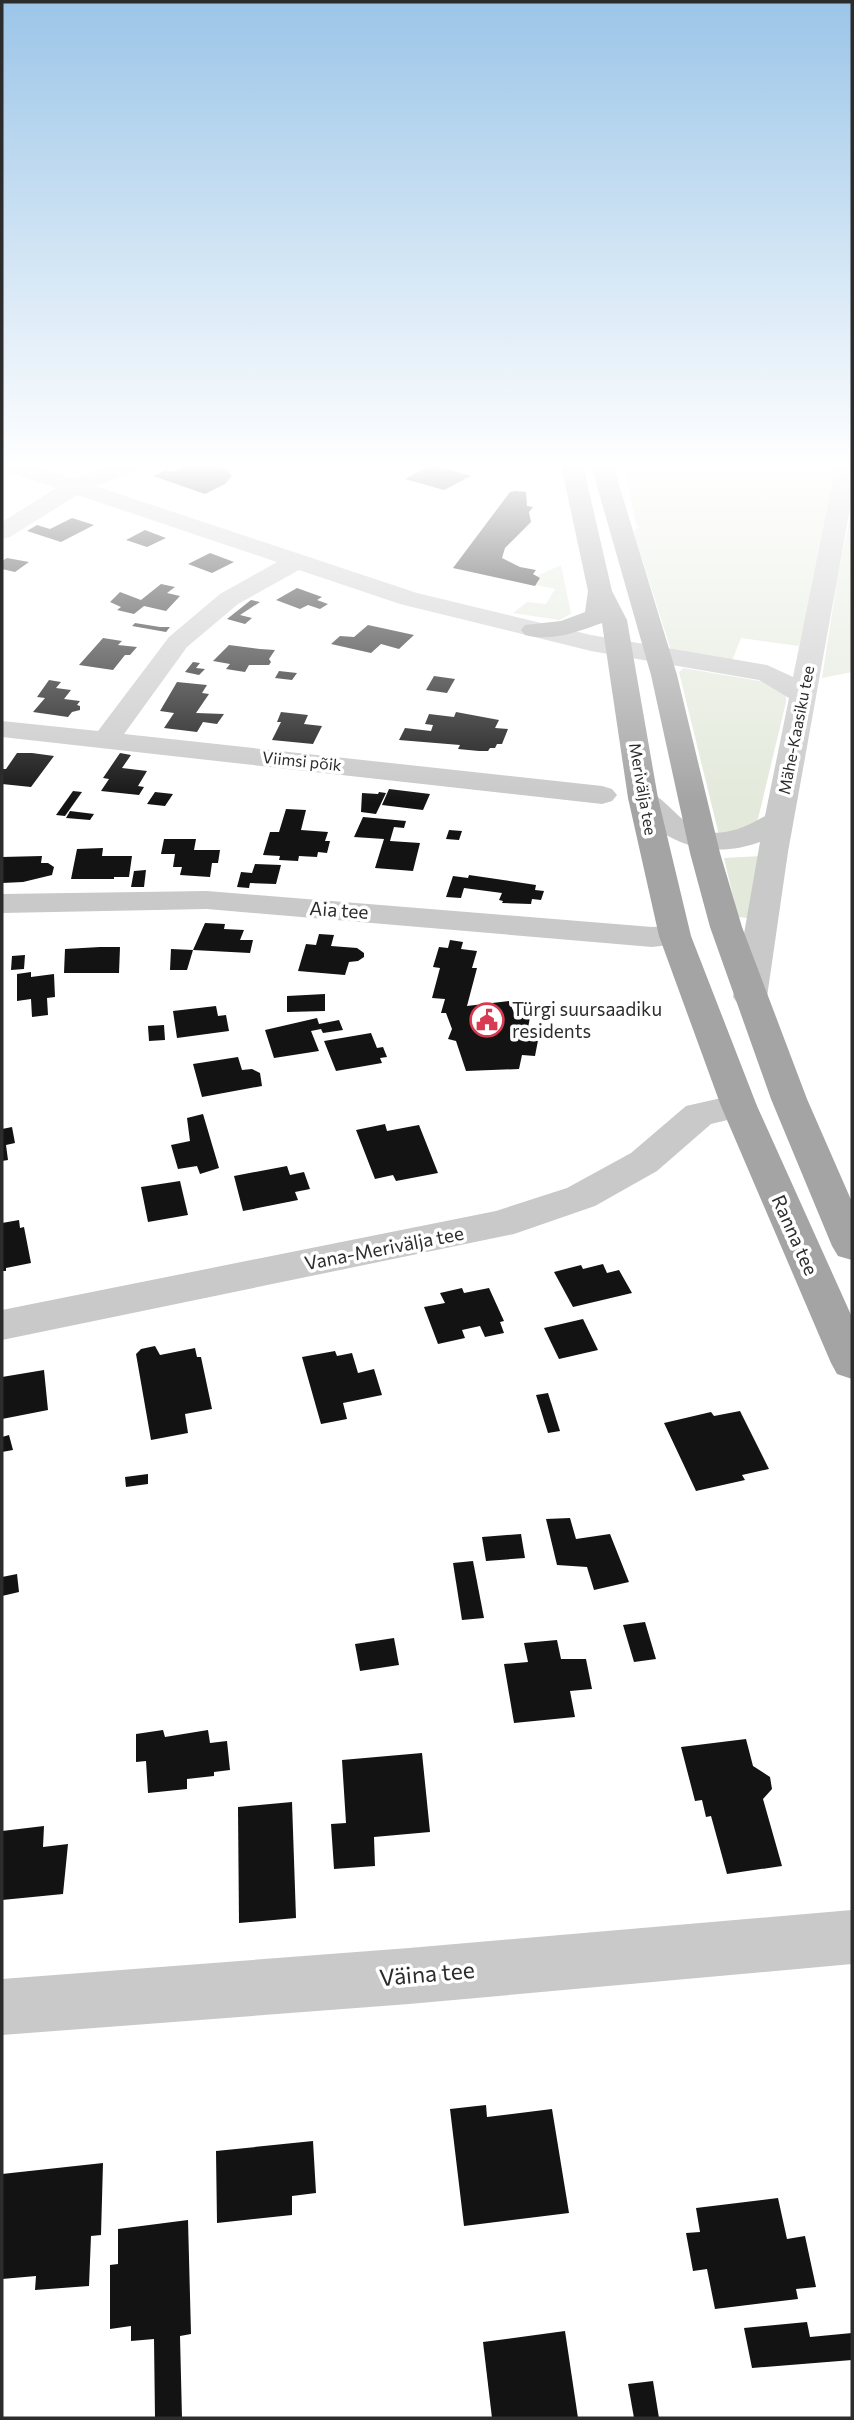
<svg xmlns="http://www.w3.org/2000/svg" width="854" height="2420" viewBox="0 0 854 2420" font-family="Commissioner,sans-serif">
	<rect width="100%" height="100%" fill="#fff"/>
	<g fill="#e3e9db">
		<path d="M624,465H842L799,646L741,638L732,661L671,650L635,537L634,531L639,527L636,525Z"/>
		<path d="M852,509V672L822,678L839,568Z"/>
		<path d="M561,565L571,614L559,620L513,613L527,602L546,604L555,589L536,585L541,578L537,576Z"/>
		<path d="M683,668L765,682L786,696V702L757,823L719,835L679,672Z"/>
		<path d="M761,856L748,918L738,917L724,858Z"/>
	</g>
	<g fill="#131313">
		<path d="M190,465H216L227,469L232,476L225,484L205,494L153,476L165,470L173,472Z"/>
		<path d="M432,465H433L471,476L444,490L405,479Z"/>
		<path d="M516,491L526,492L527,506L533,507L529,512L531,522L505,548L502,558L520,567L536,570L533,574L540,578L535,586L453,568L510,492Z"/>
		<path d="M72,518L94,525L61,542L27,531L37,525L50,529Z"/>
		<path d="M145,530L166,538L147,547L126,540Z"/>
		<path d="M210,553L234,562L212,573L188,564Z"/>
		<path d="M7,558L29,562L15,572L2,569V561Z"/>
		<path d="M161,584L175,587L167,593L180,596L166,611L144,606L134,614L117,610L121,607L110,602L120,592L141,600Z"/>
		<path d="M297,588L322,597L317,600L328,604L320,609L308,605L300,609L276,600Z"/>
		<path d="M251,600L260,602L240,615L252,618L245,624L227,619Z"/>
		<path d="M135,623L160,627H170L166,632L132,626Z"/>
		<path d="M368,625L414,635L399,649L381,644L371,653L331,644L340,636L354,637Z"/>
		<path d="M103,638L122,641L118,645L137,647L130,655H125L113,670L79,665Z"/>
		<path d="M229,645L260,649L275,650L269,659L271,662L269,665H249L245,672L226,669L230,664L213,661Z"/>
		<path d="M193,662L200,663L196,668L205,669L199,675L185,672Z"/>
		<path d="M279,671L297,673L292,680L275,678Z"/>
		<path d="M434,676L455,679L447,693L426,690Z"/>
		<path d="M49,680L61,682L56,688L71,690L64,699L80,701L77,705L80,706V710L72,712L68,717L33,712L45,698L37,697Z"/>
		<path d="M177,682L207,685L202,693L209,694L196,713L224,714L217,724L203,722L197,732L164,728L174,713L160,711Z"/>
		<path d="M281,712L308,715L304,724L322,726L313,744L272,740L281,722H277Z"/>
		<path d="M456,712L499,720L495,728L508,729L502,744H497L495,748H490L488,751H479L458,749L460,745L399,740L405,728L431,731L433,725L425,724L429,714L454,717Z"/>
		<path d="M17,753H32L54,756L31,787L2,784V769H6Z"/>
		<path d="M120,753L131,755L122,768L147,771L138,786L144,787L139,795L101,791L109,779L103,778Z"/>
		<path d="M389,789L430,794L423,810L382,805Z"/>
		<path d="M73,791L82,792L65,816L56,815Z"/>
		<path d="M155,792L173,794L165,806L147,804Z"/>
		<path d="M379,792L386,793L376,814L361,812L362,793L378,794Z"/>
		<path d="M286,809L306,810L301,830L328,832L325,841H330L327,853L318,852L317,857L299,856L298,861L279,860L280,856L263,855L270,832H279Z"/>
		<path d="M70,811L94,814L90,820L66,818Z"/>
		<path d="M363,817L406,821L404,828L394,827L390,841L420,843L413,871L375,868L384,839L354,837Z"/>
		<path d="M449,830L462,831L459,840L446,839Z"/>
		<path d="M164,839H196L194,850H220L218,863H212L210,877L180,875L182,867H173L175,854H161Z"/>
		<path d="M103,848L102,856H132L129,877H114V879H71L77,849Z"/>
		<path d="M42,856L41,863H48L54,867L52,875L23,882L2,883V857Z"/>
		<path d="M255,864L281,865L276,884L250,883L249,888L237,887L241,872L252,873Z"/>
		<path d="M146,870L144,887H131L134,871Z"/>
		<path d="M469,875L536,885L535,890L544,891L541,900L532,899L531,904L502,903L503,901L499,900L502,893L464,888L461,898L446,897L453,876L468,878Z"/>
		<path d="M205,923L225,924L224,929L244,930L240,940H253L250,953L193,950Z"/>
		<path d="M319,934L334,935L331,946L357,948L364,953V957L358,961L349,962L345,975L298,971L306,944L316,945Z"/>
		<path d="M450,940L463,942L461,949L477,951L472,968H477L467,1006L509,1001L515,1015L530,1017L528,1028L540,1030L535,1056L522,1055L519,1069L466,1071L456,1041L448,1039L452,1029L446,1013H441L445,999L432,998L440,968L433,967L439,947L448,948Z"/>
		<path d="M100,947H120L119,973H64L65,949Z"/>
		<path d="M171,949L193,950L187,970H170Z"/>
		<path d="M25,955L24,969L11,970L12,956Z"/>
		<path d="M31,972V977L54,974L55,997L47,998L48,1015L32,1017L31,999L17,1001V974Z"/>
		<path d="M325,994V1011L287,1012V996Z"/>
		<path d="M216,1006L218,1016L226,1015L229,1031L177,1038L173,1011Z"/>
		<path d="M317,1018L319,1024L339,1020L343,1030L323,1033L321,1029L311,1031L319,1051L274,1058L265,1030Z"/>
		<path d="M164,1025L165,1040L149,1041L148,1026Z"/>
		<path d="M371,1033L377,1048L383,1047L387,1057L380,1058L382,1063L336,1071L324,1041Z"/>
		<path d="M238,1057L242,1070L252,1069L260,1073L262,1086L202,1097L193,1064Z"/>
		<path d="M203,1114L219,1168L200,1174L197,1166L178,1169L171,1145L190,1141L187,1118Z"/>
		<path d="M385,1124L387,1131L419,1125L438,1173L396,1181L393,1175L375,1179L356,1130Z"/>
		<path d="M12,1127L15,1143L6,1145L8,1160L2,1161V1129Z"/>
		<path d="M287,1166L290,1175L304,1172L310,1189L295,1192L298,1200L243,1211L234,1176Z"/>
		<path d="M180,1181L188,1215L148,1222L141,1187Z"/>
		<path d="M19,1220L20,1228L24,1227L31,1263L6,1268V1271H2V1223Z"/>
		<path d="M603,1264L607,1273L619,1270L632,1293L573,1307L554,1272L581,1265L583,1269Z"/>
		<path d="M462,1288L464,1293L489,1288L504,1321L500,1322L504,1333L485,1337L480,1326L462,1330L465,1338L438,1344L424,1307L445,1303L440,1293Z"/>
		<path d="M583,1319L598,1350L559,1359L544,1328Z"/>
		<path d="M155,1346L160,1355L195,1348L197,1357H201L212,1409L185,1414L188,1433L151,1440L136,1354L141,1349Z"/>
		<path d="M335,1351L337,1356L352,1353L358,1373L374,1369L382,1395L343,1403L347,1419L321,1424L302,1357Z"/>
		<path d="M44,1370L48,1410L2,1419V1377Z"/>
		<path d="M548,1393L560,1431L548,1433L536,1395Z"/>
		<path d="M740,1411L769,1469L742,1475L745,1480L696,1491L664,1423L711,1412L714,1416Z"/>
		<path d="M9,1435L13,1450L2,1452V1437Z"/>
		<path d="M148,1474V1484L126,1487L125,1477Z"/>
		<path d="M570,1518L576,1539L610,1534L629,1582L594,1590L587,1567L557,1565L546,1519Z"/>
		<path d="M521,1534L525,1558L486,1561L482,1537Z"/>
		<path d="M473,1561L484,1618L462,1620L453,1563Z"/>
		<path d="M17,1574L19,1592L2,1596V1577Z"/>
		<path d="M645,1622L656,1659L634,1662L623,1625Z"/>
		<path d="M394,1638L399,1665L360,1671L355,1644Z"/>
		<path d="M557,1640L561,1659H586L592,1689L570,1691L575,1717L514,1723L504,1664L528,1662L524,1643Z"/>
		<path d="M163,1730L165,1737L208,1730L210,1743L227,1741L230,1770L214,1772V1776L187,1779V1789L148,1793L146,1761L136,1762V1734Z"/>
		<path d="M746,1739L753,1766L770,1777L772,1789L763,1799L782,1866L727,1874L711,1816L706,1817L702,1800L695,1801L681,1747Z"/>
		<path d="M422,1753L430,1832L374,1837L375,1866L334,1869L331,1824L346,1823L342,1760Z"/>
		<path d="M292,1802L296,1918L239,1923L238,1807Z"/>
		<path d="M44,1826L43,1847L68,1844L63,1894L2,1900V1831Z"/>
		<path d="M486,2105L487,2117L552,2109L569,2213L464,2226L450,2109Z"/>
		<path d="M313,2141L316,2193L292,2196V2215L217,2223L216,2151Z"/>
		<path d="M103,2163L101,2235L91,2236L89,2286L35,2290L36,2276L2,2279V2174Z"/>
		<path d="M778,2198L787,2239L805,2236L816,2287L796,2289L798,2299L715,2309L707,2269L693,2271L686,2233L700,2232L696,2208Z"/>
		<path d="M188,2220L191,2334L180,2336L182,2418H155L154,2339L131,2341V2326L110,2329V2265L118,2264V2229Z"/>
		<path d="M807,2322L810,2337L852,2333V2360L752,2368L744,2328Z"/>
		<path d="M565,2331L578,2418H492L483,2342Z"/>
		<path d="M653,2381L659,2418H634L628,2384Z"/>
	</g>
	<g fill="none" stroke-linecap="round" stroke-linejoin="round">
		<g fill="#c9c9c9" fill-rule="evenodd">
			<path d="M2,465H31L74,479L110,465H143L140,470L95,486L417,593L591,635L767,665L793,677L836,465H852V497L788,852L767,997L762,1004L750,1007L738,1004L733,997L760,842C708,861 659,843 628,798L633,792C676,781 679,868 765,816L789,698L759,680L591,651L400,604L299,570L238,604L187,647L124,734L602,786L612,789L617,795L612,801L602,804L2,737V721L98,731L169,637L220,594L277,562L77,495L10,537L2,539V522L56,488L2,470Z"/>
			<path d="M207,891L652,927L675,926L686,929L691,936L686,943L652,947L207,909L2,913V894Z"/>
			<path d="M739,1094L752,1098L757,1106L752,1114L711,1124L657,1171L595,1206L514,1234L2,1340V1310L496,1211L567,1188L631,1153L686,1106Z"/>
			<path d="M852,1910V1964L409,2004L2,2035V1979L409,1948Z"/>
		</g>
		<g fill="#a4a4a4" fill-rule="evenodd">
			<path d="M561,465H583L612,591L627,620L658,798L691,936L757,1106L852,1317V1379L837,1374L831,1363L721,1106L659,936L628,798L602,623C577,632 551,642 525,635L521,630L525,625L561,621L585,612L588,591Z"/>
			<path d="M591,465H613L677,675L720,853L742,927L807,1099L852,1202V1260L838,1256L832,1246L771,1099L710,927L690,853L651,675Z"/>
		</g>
	</g>
	<linearGradient id="sky" x2="0" y2="1"><stop stop-color="#9bc5e8"/><stop offset="0.58" stop-color="#fff"/><stop offset="1" stop-color="#fff" stop-opacity="0"/></linearGradient>
	<rect width="854" height="803" fill="url(#sky)"/>
	<defs>
		<symbol id="civic-ring" viewBox="-11 -11 22 22"><circle r="9.5" fill="#fff" stroke="#d83a51" stroke-width="1.5"/><path d="M-.6-6.5H3V-4.5H.6V-3L4-1V1h2V6H-6V1h2V-1L-.6-3ZM-1.2 2.5V6h2.4V2.5Z" fill="#d83a51"/></symbol>
	</defs>
	<g fill-rule="evenodd">
		<use href="#civic-ring" x="468" y="1001" width="38" height="38"/>
	</g>
	<g text-anchor="middle" stroke-width="7" stroke-linejoin="round" paint-order="stroke">
		<g font-size="16" fill="#2c2c2c" stroke="#fff">
			<text transform="translate(796 730) rotate(-79)" y="6">Mähe-Kaasiku tee</text>
			<text transform="translate(302 761) rotate(6)" y="6">Viimsi põik</text>
			<text transform="translate(643 789) rotate(80)" y="6">Merivälja tee</text>
		</g>
		<g font-size="19" fill="#2c2c2c" stroke="#fff">
			<text transform="translate(339 910) rotate(4)" y="7">Aia tee</text>
			<text transform="translate(795 1235) rotate(66)" y="7">Ranna tee</text>
			<text transform="translate(384 1248) rotate(-11)" y="7">Vana-Merivälja tee</text>
		</g>
		<g font-size="19" fill="#2c2c2c" stroke="#fff" text-anchor="start">
			<text x="512" y="1016">Türgi suursaadiku<tspan x="512" dy="22">residents</tspan></text>
		</g>
		<g font-size="23" fill="#2c2c2c" stroke="#fff">
			<text transform="translate(427 1974) rotate(-5)" y="8">Väina tee</text>
		</g>
	</g>
	<rect width="854" height="2420" fill="none" stroke="#2c2c2c" stroke-width="7"/>
</svg>
